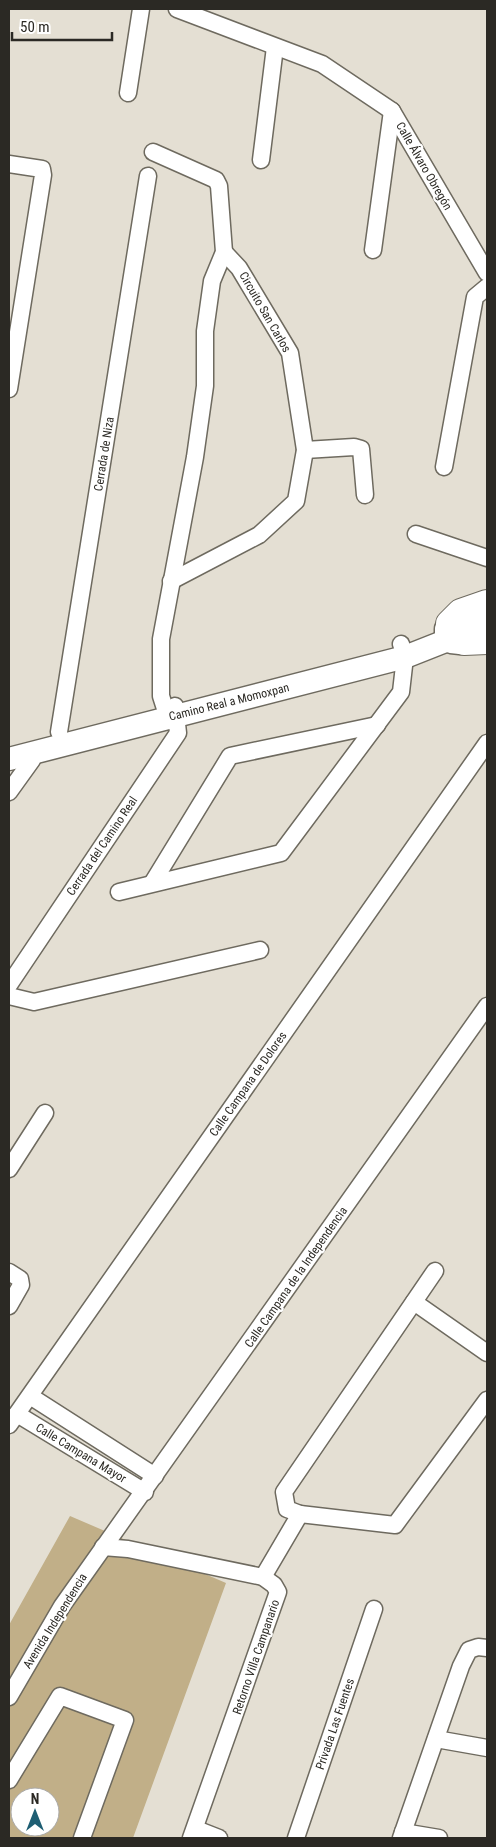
<svg xmlns="http://www.w3.org/2000/svg" width="496" height="1847" viewBox="0 0 496 1847" font-family="'Roboto Condensed',sans-serif">
	<rect width="100%" height="100%" fill="#e4dfd3"/>
	<path fill="#c1af88" fill-rule="evenodd" d="M70,1516L226,1583L133,1838H9V1625ZM20,1797H50V1827H20Z"/>
	<g fill="none" stroke-linecap="round" stroke-linejoin="round">
		<defs>
			<g id="street">
				<path d="M177,9L322,64L392,111L487,273"/>
				<path d="M128,93L141,9"/>
				<path d="M153,152L216,180L219,186L224,252L212,281L205,331V386L195,457L161,639V696L168,718"/>
				<path d="M261,160L275,47"/>
				<path d="M9,164L42,169L43,175L9,389"/>
				<path d="M373,250L392,111"/>
				<path d="M305,450L354,447L361,449L365,495"/>
				<path d="M444,467L475,297L487,287"/>
				<path d="M416,534L487,558"/>
				<path d="M171,581L259,535L296,501L305,450L290,353L239,268L224,252"/>
				<path d="M59,732L148,176"/>
				<path d="M9,792L32,760L33,753"/>
				<path d="M153,882L230,756L377,725"/>
				<path d="M119,892L281,853L401,692L405,657L401,644"/>
				<path d="M9,985L178,733L175,706"/>
				<path d="M9,996L34,1002L260,950"/>
				<path d="M9,1169L45,1113"/>
				<path d="M9,1272L20,1279L21,1285L9,1306"/>
				<path d="M414,1302L487,1353"/>
				<path d="M30,1396L155,1476"/>
				<path d="M17,1414L145,1492"/>
				<path d="M9,1425L487,743"/>
				<path d="M300,1514L395,1525L487,1400"/>
				<path d="M103,1547L128,1549L263,1577L274,1585L278,1592L191,1838"/>
				<path d="M263,1577L300,1514L287,1509L284,1492L435,1271"/>
				<path d="M9,1697L62,1606L487,1006"/>
				<path d="M436,1739L487,1748"/>
				<path d="M9,1780L60,1696L125,1720L82,1838"/>
				<path d="M196,1829L219,1838"/>
				<path d="M403,1832L439,1838"/>
				<path d="M296,1838L374,1609"/>
				<path d="M401,1838L461,1666L469,1650L478,1647L487,1648"/>
			</g>
			<g id="secondary">
				<path d="M487,622L465,626L454,622L446,629V637L451,642L460,643L466,639L469,631L487,624"/>
				<path d="M9,759L405,657L448,640"/>
			</g>
			<g id="highway">
				<path d="M450,624L461,613L487,604"/>
				<path d="M464,641L487,640"/>
			</g>
		</defs>
		<use href="#street" stroke="#6e6a5f" stroke-width="19"/>
		<use href="#secondary" stroke="#6e6a5f" stroke-width="25"/>
		<use href="#highway" stroke="#6e6a5f" stroke-width="30"/>
		<use href="#street" stroke="#fff" stroke-width="16"/>
		<use href="#secondary" stroke="#fff" stroke-width="22"/>
		<use href="#highway" stroke="#fff" stroke-width="28"/>
	</g>
	<g text-anchor="middle" stroke-width="4.5" stroke-linejoin="round" paint-order="stroke">
		<g font-size="12" fill="#2b2924" stroke="#fff">
			<text transform="translate(424 166) rotate(60)" y="4">Calle Álvaro Obregón</text>
			<text transform="translate(265 312) rotate(60)" y="4">Circuito San Carlos</text>
			<text transform="translate(104 454) rotate(-81)" y="4">Cerrada de Niza</text>
			<text transform="translate(229 702) rotate(-14)" y="4">Camino Real a Momoxpan</text>
			<text transform="translate(102 846) rotate(-56)" y="4">Cerrada del Camino Real</text>
			<text transform="translate(248 1084) rotate(-55)" y="4">Calle Campana de Dolores</text>
			<text transform="translate(296 1277) rotate(-55)" y="4">Calle Campana de la Independencia</text>
			<text transform="translate(81 1453) rotate(31)" y="4">Calle Campana Mayor</text>
			<text transform="translate(55 1621) rotate(-58)" y="4">Avenida Independencia</text>
			<text transform="translate(256 1657) rotate(-71)" y="4">Retorno Villa Campanario</text>
			<text transform="translate(335 1724) rotate(-71)" y="4">Privada Las Fuentes</text>
		</g>
	</g>
	<rect width="496" height="1847" fill="none" stroke="#2b2924" stroke-width="20"/>
	<g transform="translate(35 1812)"><circle r="24" fill="#ffffff" stroke="#aaa9a7"/>
	<path d="M0-4L9 19L0 12L-9 19Z" fill="#1e5e73"/>
	<text y="-8" font-size="14" font-weight="bold" text-anchor="middle" fill="#2b2924">N</text>
	</g>
	<path d="M12 32v8h100v-8" fill="none" stroke="#2b2924" stroke-width="2.5"/>
	<text x="20" y="32" font-size="15" fill="#2b2924" stroke="#ffffff" stroke-width="4" paint-order="stroke">50 m</text>
</svg>
